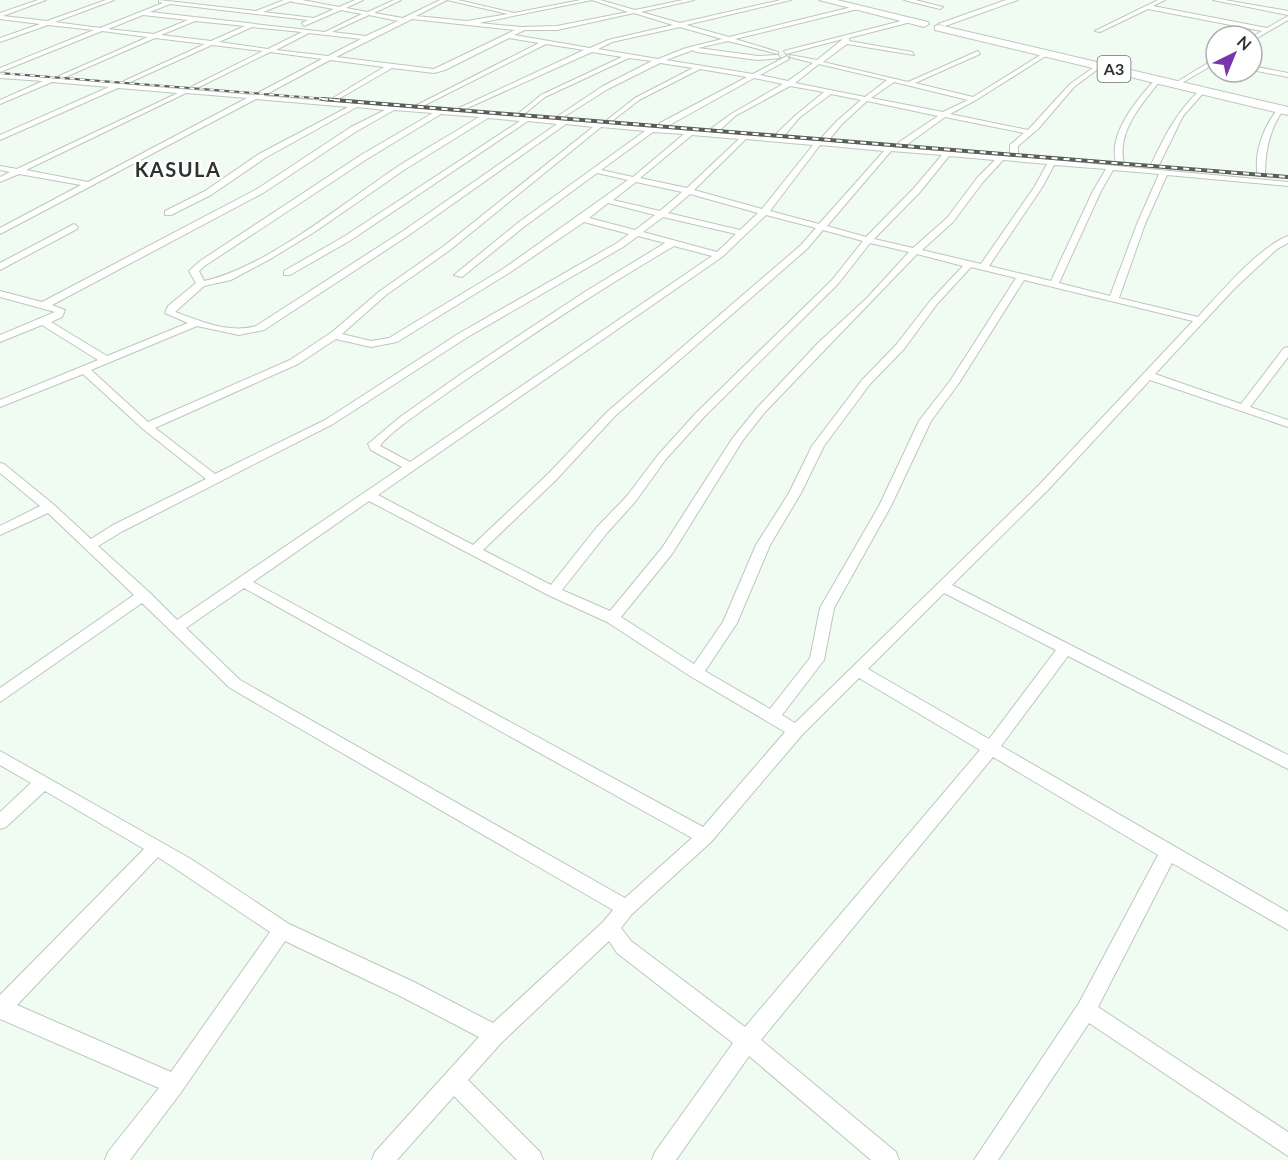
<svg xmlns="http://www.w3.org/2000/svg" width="1288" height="1160" viewBox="0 0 1288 1160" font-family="Lato,sans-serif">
	<rect width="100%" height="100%" fill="#f0fcf1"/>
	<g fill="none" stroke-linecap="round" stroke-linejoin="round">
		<defs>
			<g id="street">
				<path d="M38,0H46L3,16L47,21L106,0H114L55,22L100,28L163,3L159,2V0L256,11L284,0H302L339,7L355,0H363L346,8L368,12L394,0H401L374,13L403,18L440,0H447L416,16L467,21L508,14L447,0H458L514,13L581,0H600L635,10L683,0H694L641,12L680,23L781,0H791L686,25L729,37L856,6L858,9L735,39L778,52V54L728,41L698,48L758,56L778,55L780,58L758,60L696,52L693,50L666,60L753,74L787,56L789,59L760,75L788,81L813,63L790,57V55L817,60L843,39L786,54L784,51L909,19L911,22L849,38V41L912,52L914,55L847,44L823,62L908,82L978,51L980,54L915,83L973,97L1045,52H1049V54L976,100L950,114L1028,130L1070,84L1097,65L1102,66L1074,87L1038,129L1018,146V154L1014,156L1010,154V145L1024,133L945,117L905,146H899V142L938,116L867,101L842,124L828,141H822V137L837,121L861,100L831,94L800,117L783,137H777V133L796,115L824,92L790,86L735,116L718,132H712V128L731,114L783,84L754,78L666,127H660V123L747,77L700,69L639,100L611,122H607V120L635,98L693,68L660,63L608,89L562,118H558V116L603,86L652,61L629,58L545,97L523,115H519V113L541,95L622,57L592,52L463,110H459V108L584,50L546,44L421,107H417V105L539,43L509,38L445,70L434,73L392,68L335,101L333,98L384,67L330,60L263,96L1052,160L1288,182V186L1167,175L1145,224L1119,298L1198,317C1220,293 1259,247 1288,236V243L1277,249L1235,288L1155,374L1241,404L1284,348L1288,347V357L1250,407L1288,420V427L1150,380L1047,491L952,585L1288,755V769L1068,656L1001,746L1288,912V930L1172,863L1098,1007L1288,1132V1156L1089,1023L998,1160H974L1079,1003L1158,855L993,757L761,1040L896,1152L899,1160H871L749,1056L676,1160H652L655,1152L733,1043L617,953L609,941L502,1042L468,1080L540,1152L543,1160H517L454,1096L397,1160H372L375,1152L479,1037L400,996L285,941L182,1091L130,1160H105L108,1152L159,1088L0,1019V995L144,849L45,791L6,827L0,829V812L31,783L0,765V751L191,859L289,924L414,982L493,1023L603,922L613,910L230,688L142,603L0,702V688L134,595L48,513L0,535V526L40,506L0,473V463L4,464L53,504L91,539L113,525L206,479L143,429L83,374L0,407V400L98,360L42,325L0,342V335L55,312L0,297V291L42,302L257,189L351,127L385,110L357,107L265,158L211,195L171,215H165V211L205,191L259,154L348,107L256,99L0,234V228L81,185L19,174L0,182V177L10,172L0,170V166L17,169L178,93L118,88L0,140V135L109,87L52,82L0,104V100L43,81L0,78V74L192,90L191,87L263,51L212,45L128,83H124V81L205,44L155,38L63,78H59V76L148,37L102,31L0,72V68L94,30L48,25L0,42V38L40,24L0,19V13ZM592,0L628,12L557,26L521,27L479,23ZM291,1L293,2L334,9L314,18L263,12ZM170,4L308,20L302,23L304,26L341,10L362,14L325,32L150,12ZM634,13L673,25L608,40L590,48L514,35L525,30H557ZM143,15L188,20L154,34L108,29ZM369,15L398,21L366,36L332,32ZM412,19L515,30L434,69L336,57ZM195,21L245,26L211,41L161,35ZM252,27L302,32L268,49L219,42ZM680,27L722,39L686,48L658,59L598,49L612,42ZM309,33L361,39L328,56L276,50ZM270,52L322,59L254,95L193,90ZM819,64L887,80L865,97L795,83ZM894,82L968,100L943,112L871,98ZM186,93L247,98L88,182L26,170ZM394,110L433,113L361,155L200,261L189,271L196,283L168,306L165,313L188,323L107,356L51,322L62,317L65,310L52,305L263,193L357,131ZM441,114L479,117C452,134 423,150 397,167C342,204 267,267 204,281L199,271L206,265L367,159ZM488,118L520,121L345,236L284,271V275H290L351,240L528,121L557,124L403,231L256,326C229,334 201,321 175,312L204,286L231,280L272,258L316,231L404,170ZM566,124L593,127L444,246L380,291L332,332L290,360L148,422L91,370L197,326L239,335L264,330L409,235ZM601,127L645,131L519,222L454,275L462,277L525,226L597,173L628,180L503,269L389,338L371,341L342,334L386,295L450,250ZM653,132L684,134L633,177L601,170ZM692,135L739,139L687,188L640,178ZM746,139L813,145L762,209L694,190ZM820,145L884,151L819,224L770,211ZM891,151L942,155L914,188L866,237L827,226ZM949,156L995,160L977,178L947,218L913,248L874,239L920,192ZM1003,160L1047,164L1035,186L981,264L922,250L953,222L983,182ZM1054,165L1106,169L1093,191L1051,281L989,266L1043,186ZM1113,170L1159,174L1137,224L1110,296L1059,283L1101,191ZM636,182L682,192L660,211L613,200ZM690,194L758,213L740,230L668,213ZM608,203L655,215L635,230L589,218ZM766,215L816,228L801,245L607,412L548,474L473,545L378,495L722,257ZM663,217L736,234L717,252L643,232ZM584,222L629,234L617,243L458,334L325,420L215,474L155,428L298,364L336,339L371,347L397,342L509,273ZM823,230L863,241L832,280L696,413L658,455L627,496L597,527L551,585L483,550L556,480L615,416L807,249ZM638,236L665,243L583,293L464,372L400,417L368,444L371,450L402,467L177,620L149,592L98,546L123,531L333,424L466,338L623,247ZM870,243L909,252L867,298L818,343L757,408L732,439L662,548L610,611L562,590L607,533L635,502L666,459L704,417L838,284ZM674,246L712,256L410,462L380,446C390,431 428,407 444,395C519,343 595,292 674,246ZM917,254L963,266L931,300L896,345L862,380L812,446L789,493L756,545L723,622L694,664L621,617L672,554L743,440L765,412ZM971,267L1016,278L950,381L919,421L879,506L820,608L810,658L770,709L705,671L737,623L770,545L801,493L824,446L870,384L904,349L937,304ZM1024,280L1193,321L1039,485L795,723L782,715L824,660L834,608L891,506L931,421L959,383ZM369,501L548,595L607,622L690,676L785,732L703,827L253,582ZM244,588L692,838L625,898L240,680L186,628ZM944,593L1056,650L989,739L868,669ZM859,678L980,750L745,1027L631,941L621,928L632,914L711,842L802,735ZM158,857L270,932L171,1072L17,1005Z"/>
				<path d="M904,0H915L943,7L940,9Z"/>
				<path d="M1158,0H1165L1153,6L1267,28L1288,16V20L1252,41V37L1262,31L1148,9L1100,32L1095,31Z"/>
				<path d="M1213,0H1225L1288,11V15Z"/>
				<path d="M1216,58V63L1180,84L1175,83Z"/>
				<path d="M1252,66L1288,73V77L1252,70Z"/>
				<path d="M1156,79L1161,80C1143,102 1116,132 1124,163L1117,165C1106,136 1137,99 1156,79Z"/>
				<path d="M1200,90L1205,91L1183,116L1158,167H1152L1151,165C1164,137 1177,111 1200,90Z"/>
				<path d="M1279,108L1284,109C1270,128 1265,150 1265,174L1258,176C1253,153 1264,125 1279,108Z"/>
				<path d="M74,224L78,227L77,229L0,270V263Z"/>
			</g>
			<path id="secondary" d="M1006,0H1018L945,26L938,24Z"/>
			<g id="highway">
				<path d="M819,0H837L928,22L929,24L924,27Z"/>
				<path d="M939,25L1288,107V115L935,30V26Z"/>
			</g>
		</defs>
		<use href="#street" stroke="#bcc7bd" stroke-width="2"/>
		<use href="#secondary" stroke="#bcc7bd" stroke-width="2"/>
		<use href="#highway" stroke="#bcc7bd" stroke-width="2"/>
		<use href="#street" fill="#fff" fill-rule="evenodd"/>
		<use href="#secondary" fill="#fff" fill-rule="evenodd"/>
		<use href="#highway" fill="#fff" fill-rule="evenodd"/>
		<defs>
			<path id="rail-far1" d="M0,73L340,100"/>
			<path id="rail" d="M322,99L1288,177"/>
		</defs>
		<use href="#rail-far1" stroke="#585d58" stroke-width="2"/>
		<use href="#rail" stroke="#585d58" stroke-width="4"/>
		<use href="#rail-far1" stroke="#fff" stroke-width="1.5" stroke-dasharray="5" stroke-linecap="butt"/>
		<use href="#rail" stroke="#fff" stroke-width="2" stroke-dasharray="6" stroke-linecap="butt"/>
	</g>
	<g text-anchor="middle" stroke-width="5" stroke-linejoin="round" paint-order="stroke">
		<rect fill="#fff" stroke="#6d706d" stroke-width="1.5" x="1097.5" y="56" width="33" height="26" rx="4.5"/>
		<g font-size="16" font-weight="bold" fill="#2f332f">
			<text x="1114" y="75">A3</text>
		</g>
		<g font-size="20" font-weight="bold" letter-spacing="1.5" fill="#2f332f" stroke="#fff">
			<text x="178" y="177">KASULA</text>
		</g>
	</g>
	<g transform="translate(1234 54) rotate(43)"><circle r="28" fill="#ffffff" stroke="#acadac" stroke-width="1.5"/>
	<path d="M0-4.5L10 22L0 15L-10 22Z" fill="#7736ab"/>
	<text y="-9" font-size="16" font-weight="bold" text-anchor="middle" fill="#2f332f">N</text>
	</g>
</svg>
